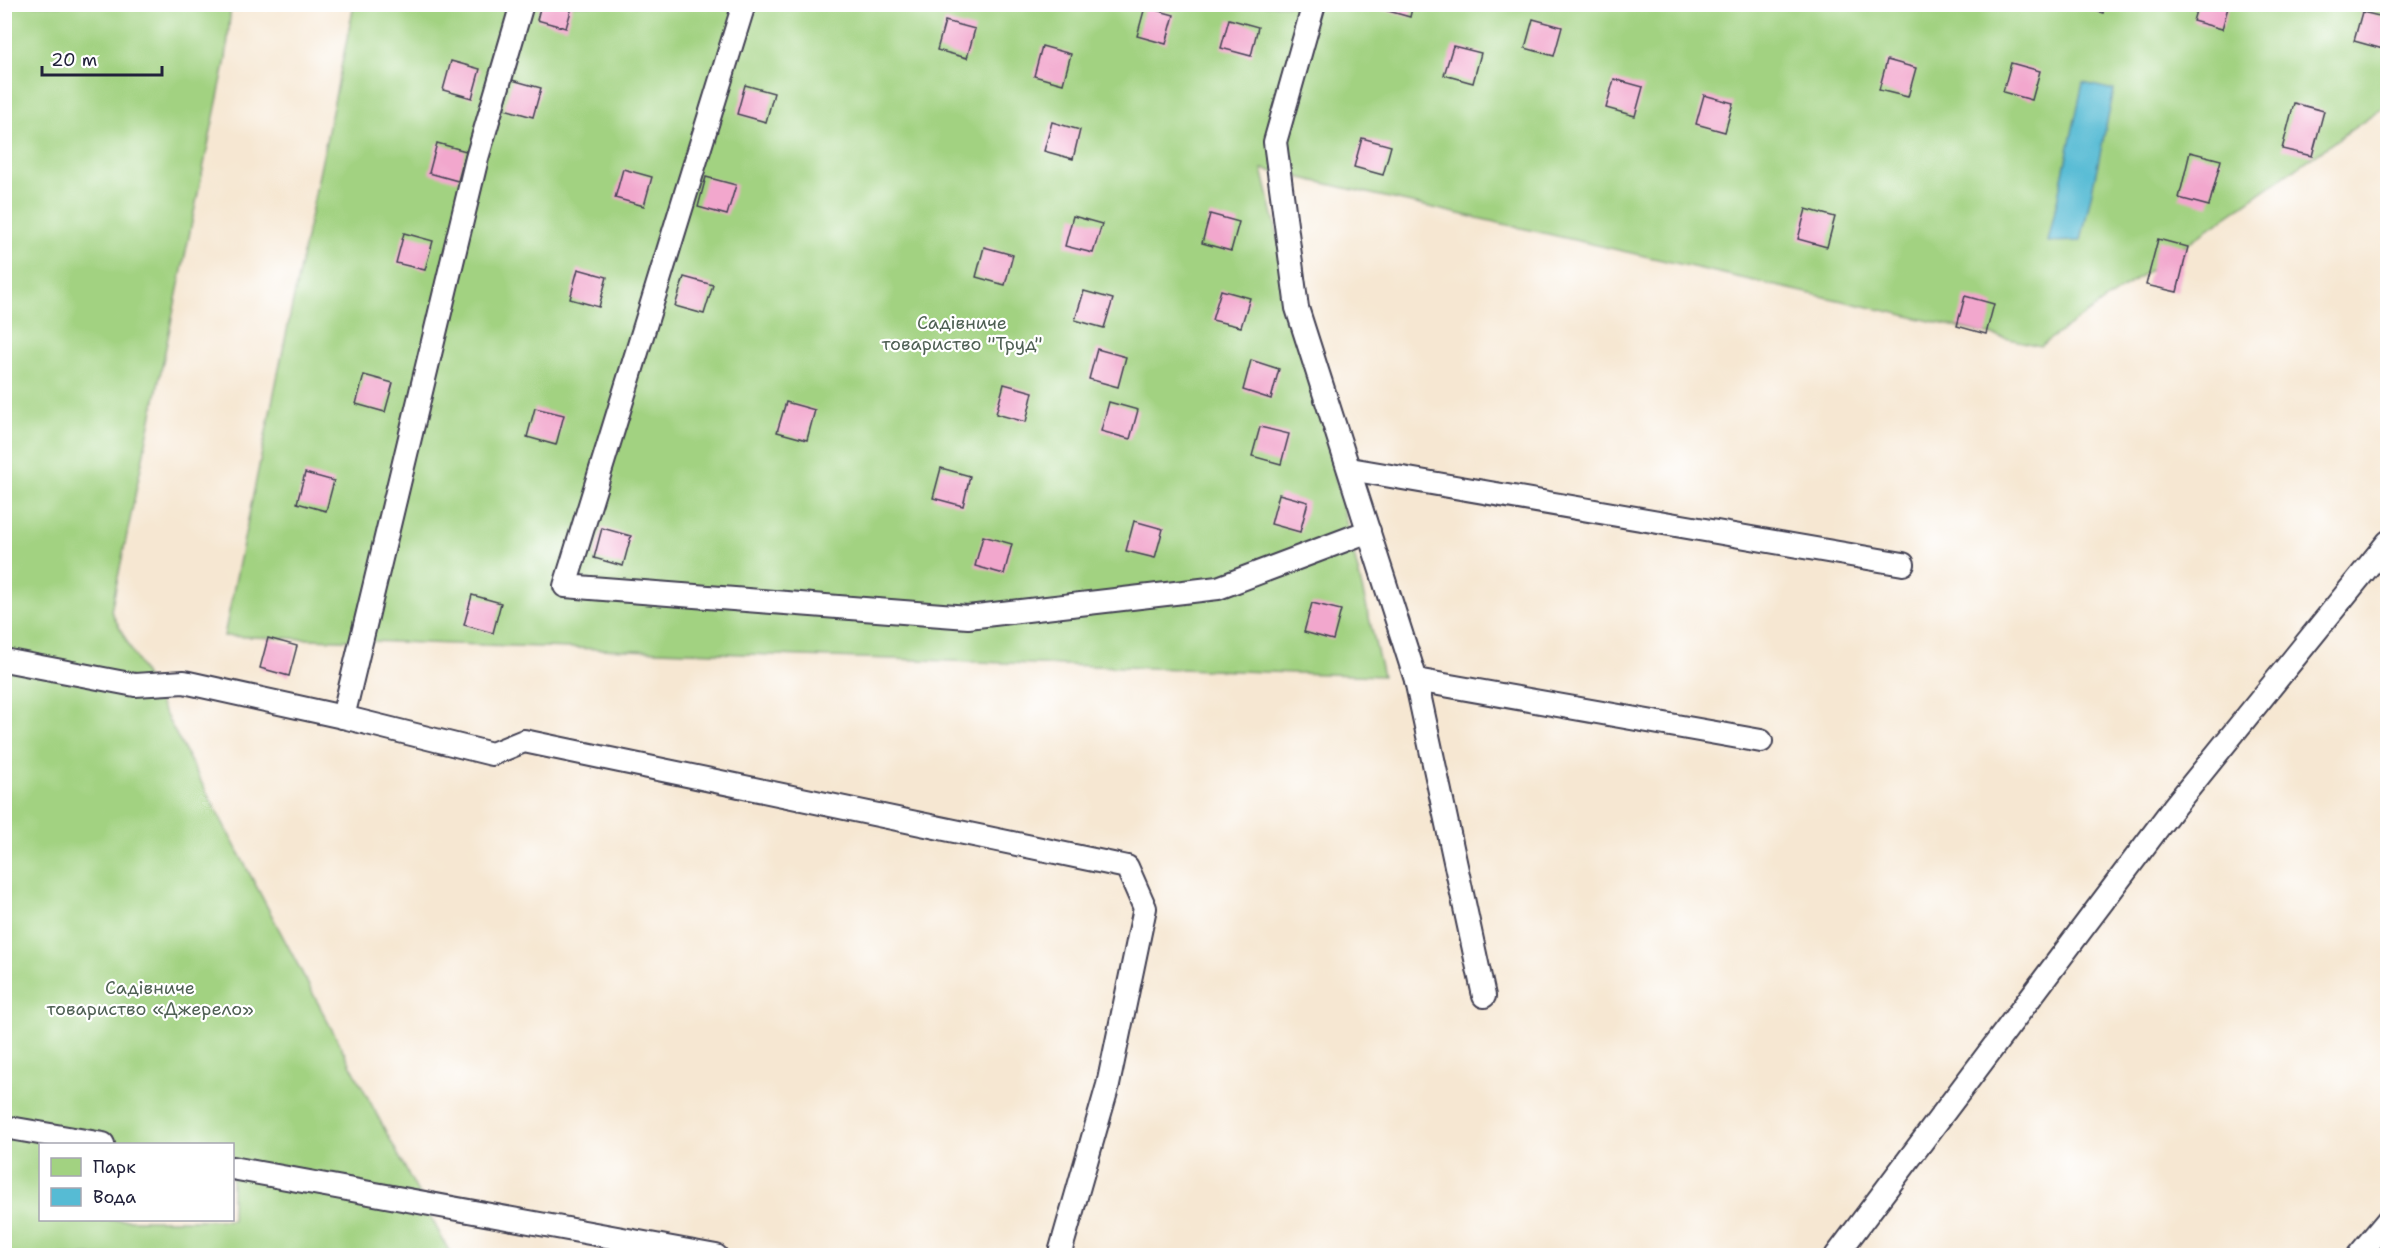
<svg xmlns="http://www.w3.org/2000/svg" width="2392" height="1260" viewBox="0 0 2392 1260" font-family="'Shantell Sans',sans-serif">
	<rect width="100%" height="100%" fill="#fff"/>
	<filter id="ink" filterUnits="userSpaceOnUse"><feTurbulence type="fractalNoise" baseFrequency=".0167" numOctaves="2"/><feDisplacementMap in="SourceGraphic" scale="12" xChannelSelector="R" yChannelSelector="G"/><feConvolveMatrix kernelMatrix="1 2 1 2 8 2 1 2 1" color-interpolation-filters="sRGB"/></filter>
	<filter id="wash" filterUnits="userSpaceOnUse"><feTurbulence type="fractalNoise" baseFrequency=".008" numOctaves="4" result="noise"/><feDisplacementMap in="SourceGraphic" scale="24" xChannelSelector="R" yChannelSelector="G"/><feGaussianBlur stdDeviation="1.35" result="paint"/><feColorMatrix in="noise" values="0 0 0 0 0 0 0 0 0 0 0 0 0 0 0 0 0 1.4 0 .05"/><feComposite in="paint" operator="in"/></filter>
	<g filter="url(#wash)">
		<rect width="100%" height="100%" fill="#f6e7d2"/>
		<g fill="#a2d281" stroke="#627a5e" stroke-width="1.5" fill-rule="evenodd">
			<path d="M5,5H231L226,59L111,611L451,1255L5,1256ZM40,1144H232V1220H40Z"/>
			<path d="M354,5H2387V105L2040,346L1262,169L1383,676L224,636Z"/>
		</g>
		<path fill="#56bbd4" stroke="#3c6e88" stroke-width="1.5" d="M2083,83L2114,90L2081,241L2048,242Z"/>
		<g id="blocks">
			<g fill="#f2a7cd">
				<path d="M541,4H573L566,28L537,20Z"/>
				<path d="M1382,4H1413L1410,17L1381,9Z"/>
				<path d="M2073,4H2105L2103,13Z"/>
				<path d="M2198,4H2229L2222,29L2193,21Z"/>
				<path d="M1145,7L1174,15L1166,44L1137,36Z"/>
				<path d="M2362,12L2388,18V34L2383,49L2354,41Z"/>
				<path d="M1229,19L1258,27L1251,56L1221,48Z"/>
				<path d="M1533,19L1562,27L1554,56L1525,48Z"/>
				<path d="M945,21L975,29L967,58L937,50Z"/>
				<path d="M1042,46L1071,54L1063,84L1034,76Z"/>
				<path d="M1453,46L1481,53L1473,83L1444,75Z"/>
				<path d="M1887,60L1916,68L1908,97L1879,90Z"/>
				<path d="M451,61L480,69L472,98L443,90Z"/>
				<path d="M2011,63L2040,71L2032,100L2003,92Z"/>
				<path d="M1614,79L1643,87L1635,116L1606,108Z"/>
				<path d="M512,80L541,88L533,117L504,109Z"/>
				<path d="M745,85L774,93L766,122L737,114Z"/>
				<path d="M1704,95L1733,103L1725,132L1696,124Z"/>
				<path d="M2294,103L2324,111L2312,156L2282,149Z"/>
				<path d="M1052,122L1080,130L1073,159L1044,151Z"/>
				<path d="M1362,138L1391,146L1383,175L1354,167Z"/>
				<path d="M437,143L466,151L458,181L429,173Z"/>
				<path d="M2190,152L2221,160L2209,206L2179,198Z"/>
				<path d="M623,169L652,177L644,206L615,198Z"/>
				<path d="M706,177L736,185L727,215L698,207Z"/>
				<path d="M1806,209L1835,217L1827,247L1798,239Z"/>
				<path d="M1210,214L1239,222L1231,251L1202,243Z"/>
				<path d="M1073,216L1102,224L1093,253L1065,246Z"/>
				<path d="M404,233L433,241L425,270L396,263Z"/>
				<path d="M2158,239L2188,247L2177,292L2146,285Z"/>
				<path d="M984,247L1013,255L1005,285L976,277Z"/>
				<path d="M578,269L607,277L599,307L570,299Z"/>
				<path d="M684,277L713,285L704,314L675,306Z"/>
				<path d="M1221,290L1250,298L1241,327L1212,320Z"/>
				<path d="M1084,291L1113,299L1104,328L1075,320Z"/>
				<path d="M1965,296L1994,304L1986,334L1957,326Z"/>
				<path d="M1097,349L1126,357L1118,387L1089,379Z"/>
				<path d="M1251,360L1279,369L1271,399L1243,390Z"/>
				<path d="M364,375L393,383L385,412L356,404Z"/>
				<path d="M1004,384L1033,392L1026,422L996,414Z"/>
				<path d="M786,402L815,410L807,440L777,432Z"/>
				<path d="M1109,402L1138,410L1130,439L1101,431Z"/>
				<path d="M535,408L564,415L556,445L527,437Z"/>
				<path d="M1260,427L1289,434L1281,464L1252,456Z"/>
				<path d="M941,468L970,476L963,506L933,498Z"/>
				<path d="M305,473L334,481L326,511L297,503Z"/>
				<path d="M1279,494L1308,502L1300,532L1271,524Z"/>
				<path d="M1134,521L1163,529L1155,558L1126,551Z"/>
				<path d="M602,528L631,536L623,566L594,558Z"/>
				<path d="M983,536L1012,544L1004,574L975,566Z"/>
				<path d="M472,595L501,603L493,633L464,625Z"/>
				<path d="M1312,603L1341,610L1333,640L1304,632Z"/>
				<path d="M268,638L297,646L289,676L260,668Z"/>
			</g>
		</g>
	</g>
	<g filter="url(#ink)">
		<use href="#blocks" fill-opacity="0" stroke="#424052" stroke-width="1.5"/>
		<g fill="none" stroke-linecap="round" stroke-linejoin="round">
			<defs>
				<g id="service">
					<path d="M744,4L565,586L968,617L1218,588L1369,531"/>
					<path d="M1314,4L1275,142L1297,308L1416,680L1484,996"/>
					<path d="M1350,469L1903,564"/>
					<path d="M4,660L135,685L184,682L343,717L492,754L524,741L1127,867L1145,908L1108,1085L1059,1256"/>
					<path d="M1416,680L1761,741"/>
					<path d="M343,717L477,158L522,4"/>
					<path d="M4,1127L103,1144"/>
					<path d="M232,1168L716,1256"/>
					<path d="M1836,1256L2173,808L2388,542"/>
					<path d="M2358,1256L2388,1220"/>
				</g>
			</defs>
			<use href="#service" stroke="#424052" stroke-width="26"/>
			<use href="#service" stroke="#fff" stroke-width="22"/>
		</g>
	</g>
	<g text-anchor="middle" stroke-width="4.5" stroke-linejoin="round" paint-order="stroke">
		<g font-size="18" fill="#4f6054" stroke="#fff">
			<text x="962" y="329">Садівниче<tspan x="962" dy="21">товариство "Труд"</tspan></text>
			<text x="150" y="994">Садівниче<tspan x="150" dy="21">товариство «Джерело»</tspan></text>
		</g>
	</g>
	<rect width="2392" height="1260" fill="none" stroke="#fff" stroke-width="24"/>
	<rect x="39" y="1143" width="195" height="78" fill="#ffffff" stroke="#a7a7b1" stroke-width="1.5"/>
	<rect x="51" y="1158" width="30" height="18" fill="#a2d281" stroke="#a7a7b1" stroke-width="1.5"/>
	<text x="93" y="1173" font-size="18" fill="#22223b">Парк</text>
	<rect x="51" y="1188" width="30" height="18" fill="#56bbd4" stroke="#a7a7b1" stroke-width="1.5"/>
	<text x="93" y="1203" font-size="18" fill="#22223b">Вода</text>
	<path d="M42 66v9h120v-9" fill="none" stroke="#22223b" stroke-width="3"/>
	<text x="51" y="66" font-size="18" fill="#22223b" stroke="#ffffff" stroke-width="4.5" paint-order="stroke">20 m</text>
</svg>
